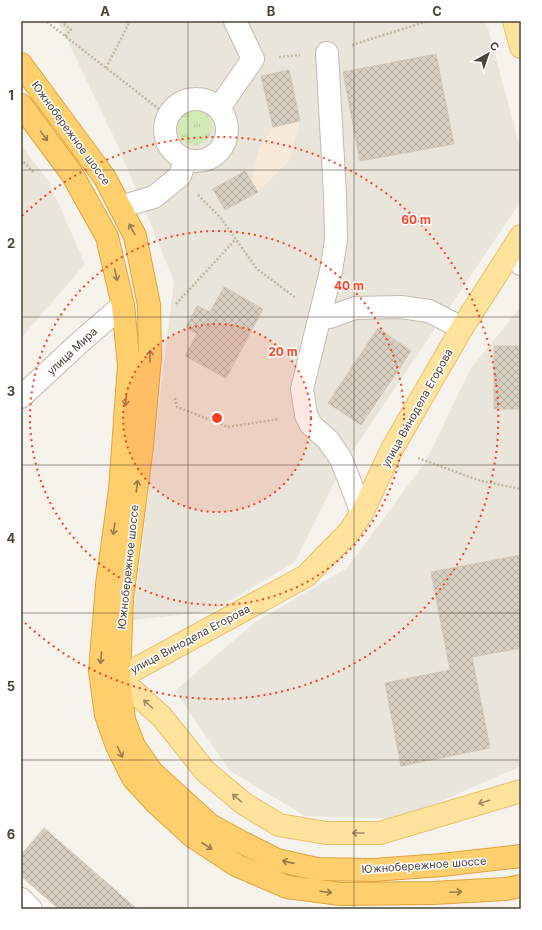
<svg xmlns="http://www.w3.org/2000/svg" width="542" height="930" viewBox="0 0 542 930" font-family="Inter,sans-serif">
	<defs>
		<pattern id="grass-tufts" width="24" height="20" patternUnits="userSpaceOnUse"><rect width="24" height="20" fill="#d2eab5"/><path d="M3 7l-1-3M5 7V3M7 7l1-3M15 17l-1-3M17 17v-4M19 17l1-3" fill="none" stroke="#b6ca9c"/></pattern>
		<pattern id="building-cross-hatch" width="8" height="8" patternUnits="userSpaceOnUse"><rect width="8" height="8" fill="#d8cfc1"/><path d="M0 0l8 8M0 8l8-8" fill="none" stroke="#b1aa9e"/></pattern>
	</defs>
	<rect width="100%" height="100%" fill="#f6f3ec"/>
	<g fill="#eae5da">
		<path d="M58,21H486L521,151V201L342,467L295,562L213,611L133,620L174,281L118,146Z"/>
		<path d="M21,145L49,182L85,264L21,338Z"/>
		<path d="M521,307V766L401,819L305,816L230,771L175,691L254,623L347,568L426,461L471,368Z"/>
	</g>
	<path fill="#f7ead8" d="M300,121L289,161L258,192L251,180L260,146L273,127Z"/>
	<circle fill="url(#grass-tufts)" cx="194" cy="127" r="18"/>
	<g fill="url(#building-cross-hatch)" stroke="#d3c7b4">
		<path d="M436,54L454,144L360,161L343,72Z"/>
		<path d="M289,70L300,121L273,127L261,76Z"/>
		<path d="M245,171L258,192L225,210L213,189Z"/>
		<path d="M224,287L263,309L226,378L185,356L197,334L186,327L197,306L210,312Z"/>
		<path d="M378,328L411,351L361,425L328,403Z"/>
		<rect x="494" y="346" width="27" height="63"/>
		<path d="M521,555V648L472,657L490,748L401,766L385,683L450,670L431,572Z"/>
		<path d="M44,828L137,909H59L21,876V855Z"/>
	</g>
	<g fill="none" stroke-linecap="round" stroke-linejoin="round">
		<defs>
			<g id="minor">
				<path d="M327,53L335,195L336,240L331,271L302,389L306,415L311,425L328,440L341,459L362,513"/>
				<circle cx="196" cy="130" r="31"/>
				<path d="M219,108L253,59L235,21"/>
				<path d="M120,207L154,197L180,176L185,160"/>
				<path d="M511,252L521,264"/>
				<path d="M320,317H330L355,308L401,307L429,311L462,328"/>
				<path d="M21,397L78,344L123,305"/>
				<path d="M21,899L31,909"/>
			</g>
			<g id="major">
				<path d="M514,21L521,47"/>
				<path d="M521,236L462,328L392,449L362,513L349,532L306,576L119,678L162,717L205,771L243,803L279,825L326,833H380L521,791"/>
			</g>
			<g id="highway">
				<path d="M21,64L105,178L135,236L149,305L150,358L142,446L122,599L119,678L124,720L134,746L152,772L210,825L243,843L277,860L317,869L373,870L442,865L521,856"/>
				<path d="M21,105L72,174L107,237L123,305L129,365L120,490L107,585L100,671L106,715L117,746L133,778L157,804L192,836L236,865L287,887L341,894L433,893L506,889L521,886"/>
			</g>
		</defs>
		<use href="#minor" stroke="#c2bbae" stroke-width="24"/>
		<use href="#major" stroke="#e6c16a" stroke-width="24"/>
		<use href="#highway" stroke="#e0a43c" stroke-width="24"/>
		<g stroke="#c4b79f" stroke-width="2.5" stroke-dasharray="2 2" stroke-linecap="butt">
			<path d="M61,21L71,30L65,36"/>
			<path d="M47,22L168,116"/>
			<path d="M352,45L428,21"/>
			<path d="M279,57L300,55"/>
			<path d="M106,68L130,21"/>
			<path d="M21,159L34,173"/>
			<path d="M198,195L220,217L257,269L296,298"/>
			<path d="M176,304L235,240"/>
			<path d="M175,398L177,407L228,427L279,419"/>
			<path d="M418,458L481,481L521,489"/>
		</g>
		<use href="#minor" stroke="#fff" stroke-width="22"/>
		<use href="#major" stroke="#ffe39c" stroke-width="22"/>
		<use href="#highway" stroke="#ffcf6e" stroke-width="22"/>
	</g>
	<defs><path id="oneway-shaft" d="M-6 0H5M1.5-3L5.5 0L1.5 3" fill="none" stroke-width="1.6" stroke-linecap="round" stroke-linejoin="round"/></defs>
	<g stroke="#937c4e">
		<use href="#oneway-shaft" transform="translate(44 136) rotate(54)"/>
		<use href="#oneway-shaft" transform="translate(132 229) rotate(-118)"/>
		<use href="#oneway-shaft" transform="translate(116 275) rotate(77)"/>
		<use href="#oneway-shaft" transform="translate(150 356) rotate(-89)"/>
		<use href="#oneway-shaft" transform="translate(126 400) rotate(94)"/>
		<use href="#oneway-shaft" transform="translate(137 486) rotate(-83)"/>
		<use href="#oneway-shaft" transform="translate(114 529) rotate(98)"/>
		<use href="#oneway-shaft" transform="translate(101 658) rotate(95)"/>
		<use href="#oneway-shaft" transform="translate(120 752) rotate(64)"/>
		<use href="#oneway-shaft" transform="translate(207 846) rotate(33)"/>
		<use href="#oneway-shaft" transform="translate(288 862) rotate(-167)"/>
		<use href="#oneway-shaft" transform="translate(326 892) rotate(7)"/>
		<use href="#oneway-shaft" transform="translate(456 892) rotate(-3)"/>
	</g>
	<g stroke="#9c8c66">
		<use href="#oneway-shaft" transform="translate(148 704) rotate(-138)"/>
		<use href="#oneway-shaft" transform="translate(237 798) rotate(-140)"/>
		<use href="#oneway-shaft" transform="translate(484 802) rotate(163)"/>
		<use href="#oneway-shaft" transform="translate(358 833) rotate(180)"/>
	</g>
	<path fill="none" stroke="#4b4439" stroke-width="1" stroke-opacity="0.55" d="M188,21V909M354,21V909M21,170H521M21,317H521M21,465H521M21,613H521M21,760H521"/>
	<circle cx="217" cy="418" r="94" fill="#fc3f1d" fill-opacity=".12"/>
	<g fill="none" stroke="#fc3f1d" stroke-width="2" stroke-dasharray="2 4">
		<circle cx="217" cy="418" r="94"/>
		<circle cx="217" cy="418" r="187"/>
		<path d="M22 216A281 281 0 1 1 22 620"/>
	</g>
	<g text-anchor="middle" stroke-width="3" stroke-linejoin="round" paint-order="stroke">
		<g font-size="11" fill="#4b4439" stroke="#fff">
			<text transform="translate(71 133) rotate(54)" y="4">Южнобережное шоссе</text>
			<text transform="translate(72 351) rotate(-43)" y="4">улица Мира</text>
			<text transform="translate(417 408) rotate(-61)" y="4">улица Винодела Егорова</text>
			<text transform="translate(128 567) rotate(-84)" y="4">Южнобережное шоссе</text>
			<text transform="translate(190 639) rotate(-28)" y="4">улица Винодела Егорова</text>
			<text transform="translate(424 865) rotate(-4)" y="4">Южнобережное шоссе</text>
		</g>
	</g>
	<circle cx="217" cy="418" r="6" fill="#fc3f1d" stroke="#fff" stroke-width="2"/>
	<g font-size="12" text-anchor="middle" font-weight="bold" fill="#fc3f1d" stroke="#fff" stroke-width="3" stroke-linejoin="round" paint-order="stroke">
		<text x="416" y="224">60 m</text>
		<text x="349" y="290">40 m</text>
		<text x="283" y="356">20 m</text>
	</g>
	<rect width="542" height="930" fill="none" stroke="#ffffff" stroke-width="44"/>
	<g transform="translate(488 54) rotate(40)" stroke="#ffffff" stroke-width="3" paint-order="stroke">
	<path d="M0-3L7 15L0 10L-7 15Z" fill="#4b4439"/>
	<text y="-6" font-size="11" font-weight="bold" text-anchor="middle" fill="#4b4439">С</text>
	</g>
	<rect x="22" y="22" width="498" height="886" fill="none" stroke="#4b4439" stroke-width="1.5"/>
	<g font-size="13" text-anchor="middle" font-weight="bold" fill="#4b4439">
		<text x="105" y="16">A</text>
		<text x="271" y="16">B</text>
		<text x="437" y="16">C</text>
		<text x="11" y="100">1</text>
		<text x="11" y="248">2</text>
		<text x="11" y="396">3</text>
		<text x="11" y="543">4</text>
		<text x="11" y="691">5</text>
		<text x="11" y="839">6</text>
	</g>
</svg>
